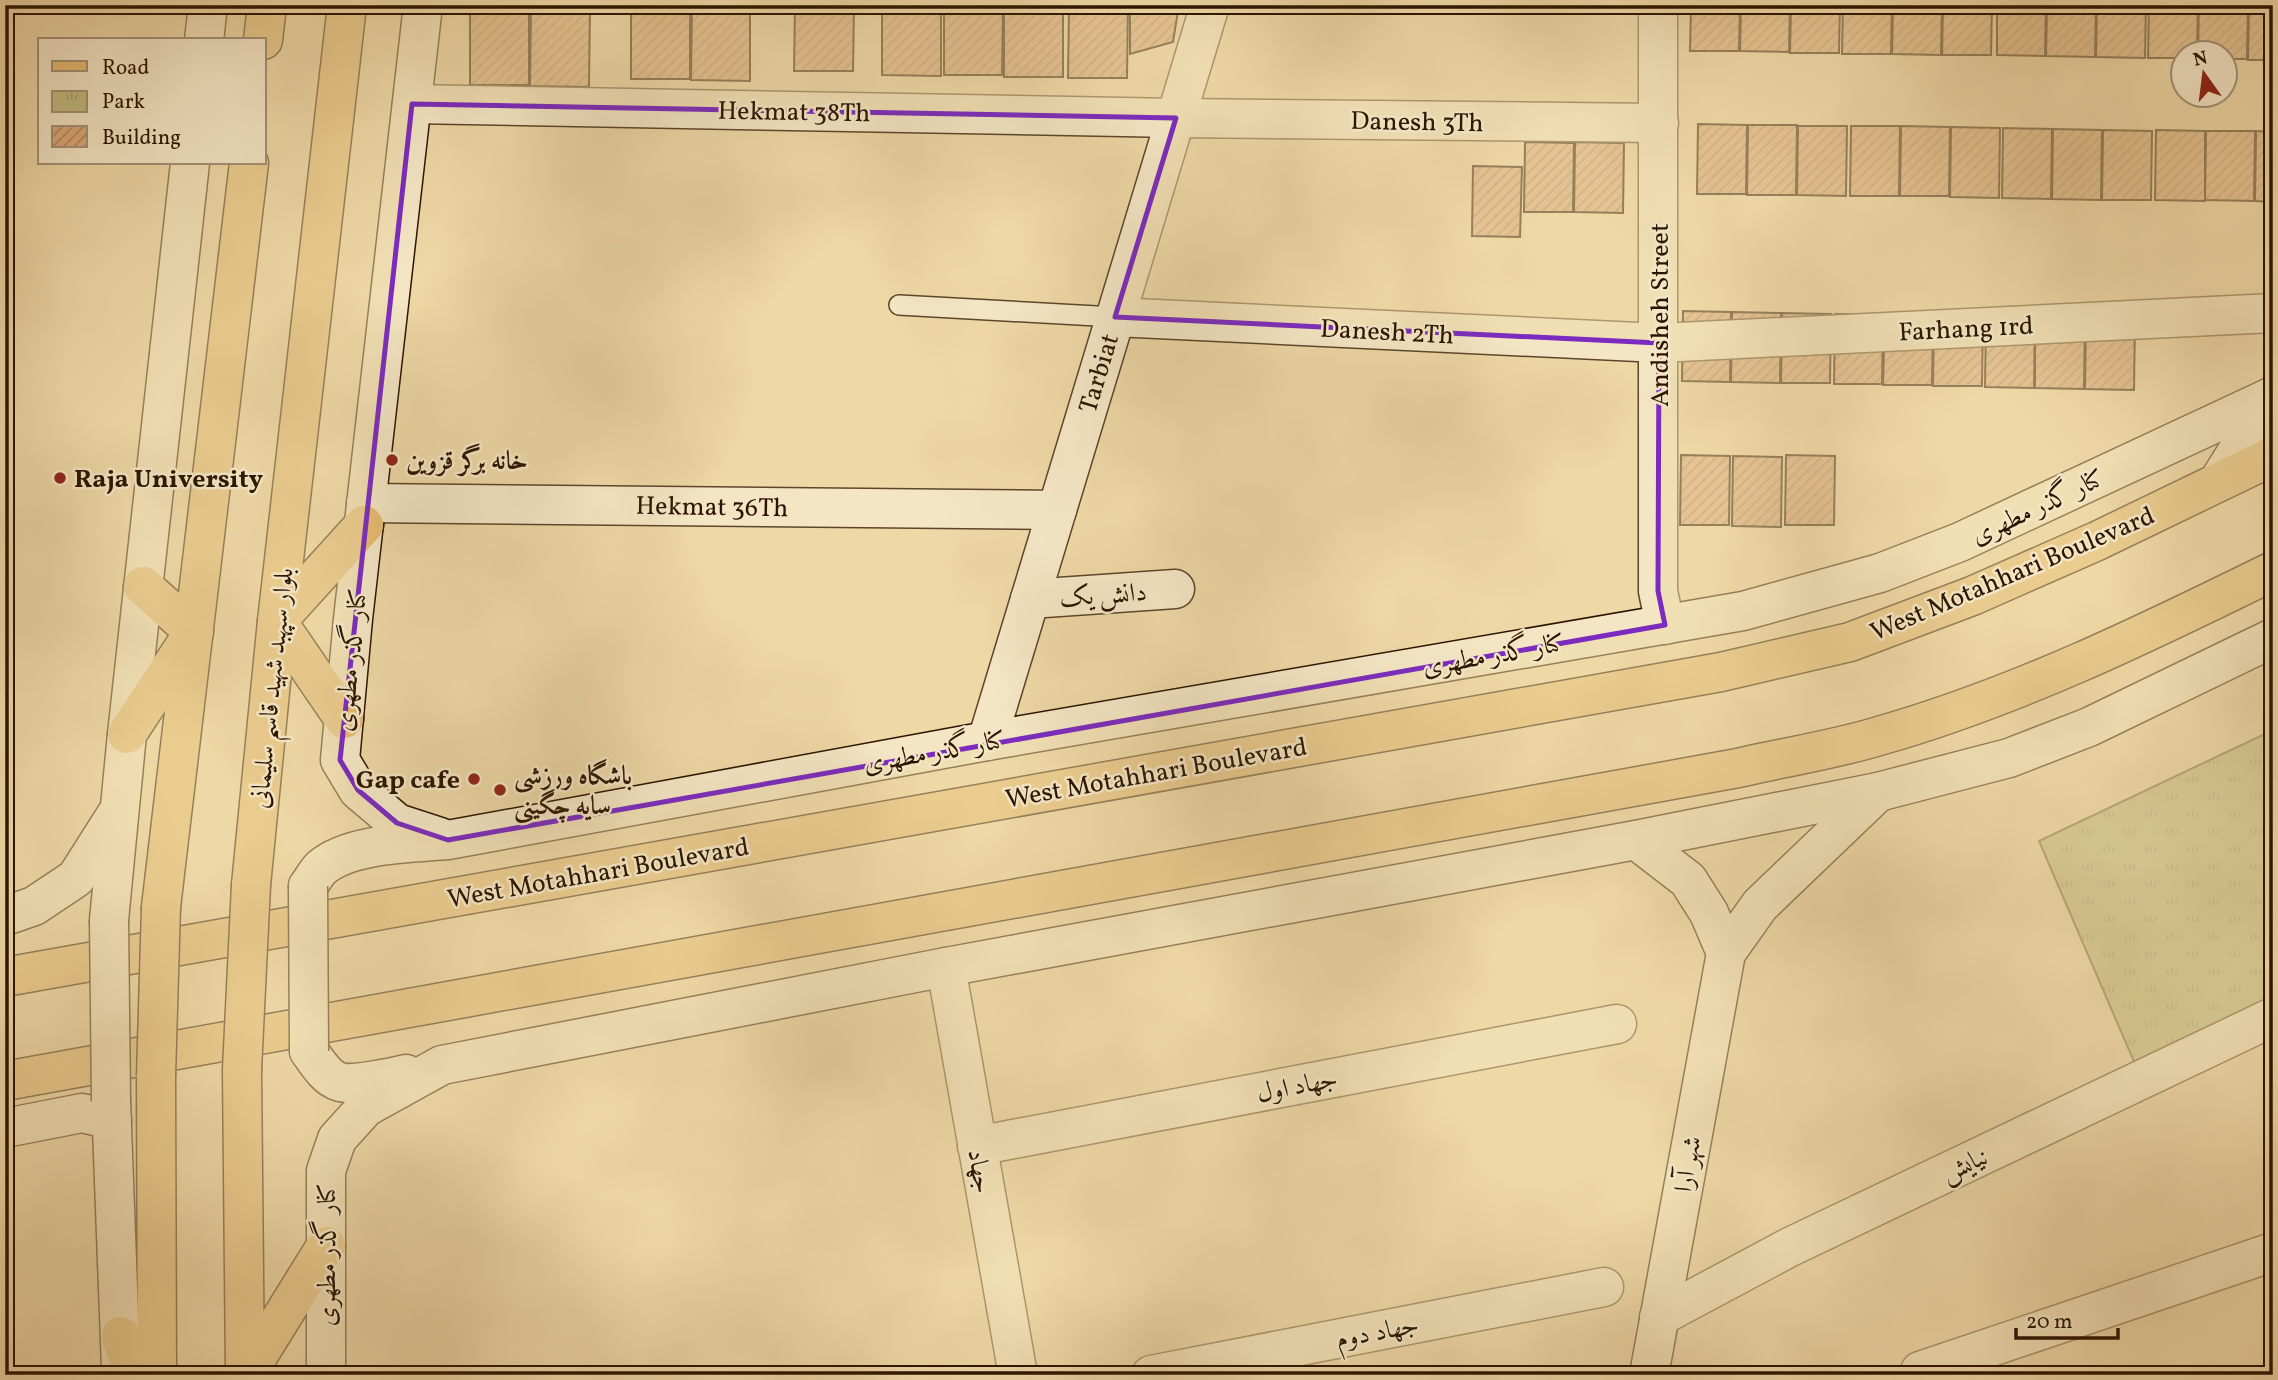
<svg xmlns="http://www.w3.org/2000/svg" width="2278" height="1380" viewBox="0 0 2278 1380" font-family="Vollkorn,Amiri,serif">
	<defs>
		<pattern id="park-tufts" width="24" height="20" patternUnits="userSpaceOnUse" patternTransform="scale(1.75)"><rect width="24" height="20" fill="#c1bc81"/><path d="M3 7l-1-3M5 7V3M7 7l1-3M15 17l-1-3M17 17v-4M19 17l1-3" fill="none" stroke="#a6a16e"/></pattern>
		<pattern id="building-hatch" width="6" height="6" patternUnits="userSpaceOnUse" patternTransform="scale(1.75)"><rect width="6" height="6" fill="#dca97a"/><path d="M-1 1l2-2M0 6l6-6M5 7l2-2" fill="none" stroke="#b38862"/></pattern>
	</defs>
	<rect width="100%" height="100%" fill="#eed8a6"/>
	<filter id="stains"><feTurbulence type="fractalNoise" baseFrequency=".00286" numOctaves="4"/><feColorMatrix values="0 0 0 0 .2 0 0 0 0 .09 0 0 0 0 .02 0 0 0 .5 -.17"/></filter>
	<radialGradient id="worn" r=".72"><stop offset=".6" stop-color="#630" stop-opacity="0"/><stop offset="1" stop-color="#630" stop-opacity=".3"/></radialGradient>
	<path fill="url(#park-tufts)" stroke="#766840" stroke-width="2" d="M2273,730V999L2135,1064L2039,841Z"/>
	<g fill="url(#building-hatch)" stroke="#2c1500" stroke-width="2">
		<rect x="470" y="5" width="59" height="80"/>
		<path d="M531,5H590L589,87L530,86Z"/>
		<rect x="631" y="5" width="59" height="74"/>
		<path d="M692,5H750V81L691,80Z"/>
		<path d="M795,5H854L853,71H794Z"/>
		<path d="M882,5H941V76L882,75Z"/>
		<path d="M944,5H1003L1002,75H944Z"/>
		<rect x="1004" y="5" width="59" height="72"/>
		<path d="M1069,5H1128L1127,78H1068Z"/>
		<path d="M1130,5H1179L1173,42L1130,54Z"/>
		<path d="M1691,5H1740L1739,51H1690Z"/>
		<path d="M1741,5H1790L1789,52L1740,51Z"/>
		<path d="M1791,5H1840L1839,53H1790Z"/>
		<path d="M1843,5H1892L1891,54H1842Z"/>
		<path d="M1893,5H1942L1941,55L1892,54Z"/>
		<path d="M1943,5H1992L1991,55H1942Z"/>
		<path d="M1997,5H2046L2045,56L1997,55Z"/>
		<path d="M2047,5H2096L2095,57L2046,56Z"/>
		<path d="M2097,5H2146L2145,58L2096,57Z"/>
		<path d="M2149,5H2198L2197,52H2184V58H2148Z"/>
		<path d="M2199,5H2248L2247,59H2226V52H2198Z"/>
		<path d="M2249,5H2273V60H2248Z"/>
		<path d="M1698,124L1747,125L1746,194H1697Z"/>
		<path d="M1748,125H1797L1796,195H1747Z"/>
		<path d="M1798,126H1847L1846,196L1797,195Z"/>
		<path d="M1851,126H1900L1899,196H1850Z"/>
		<path d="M1901,126L1950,127L1949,196H1900Z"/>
		<path d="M1951,127L2000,128L1999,198L1950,197Z"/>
		<path d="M2003,128L2052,129L2051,199L2002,198Z"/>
		<path d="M2053,129L2102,130L2101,200L2052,199Z"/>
		<path d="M2103,130L2152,131L2151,200H2102Z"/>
		<path d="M2156,130L2205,131V201L2155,200Z"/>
		<path d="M2206,131H2255L2254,201L2205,200Z"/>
		<path d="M2256,131L2273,132V202L2255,201Z"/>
		<path d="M1525,142L1574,143L1573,212H1524Z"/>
		<path d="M1575,142L1624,143L1623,213L1574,212Z"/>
		<path d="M1473,166L1522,167L1520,237L1472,236Z"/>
		<path d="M1683,311L1731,312L1730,382L1682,381Z"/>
		<path d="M1732,312L1781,313L1780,383L1731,382Z"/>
		<path d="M1782,313L1831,314L1830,383H1781Z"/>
		<path d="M1835,314L1883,315L1882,384H1834Z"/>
		<path d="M1885,315H1933L1932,385H1883Z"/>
		<path d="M1934,316H1983L1982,386H1933Z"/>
		<path d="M1986,317L2035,318L2034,388L1985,387Z"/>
		<path d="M2035,318L2085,319L2084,389L2035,388Z"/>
		<path d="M2086,319L2135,320L2134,390L2085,389Z"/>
		<path d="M1681,455L1730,456L1729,525H1680Z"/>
		<path d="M1786,455L1835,456L1834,525H1785Z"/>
		<path d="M1733,456L1782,457L1781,527L1732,526Z"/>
	</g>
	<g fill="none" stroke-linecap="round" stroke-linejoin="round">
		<defs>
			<path id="lane" d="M899,305L1115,317"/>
			<g id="street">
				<path d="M1658,5V591L1665,625"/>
				<path d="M412,104L1176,118L1659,123"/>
				<path d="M1115,317L1659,343L2273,313"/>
				<path d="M366,503L1057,510"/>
				<path d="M1030,599L1175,589"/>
				<path d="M987,741L1210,5"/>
				<path d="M946,967L1018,1375"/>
				<path d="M977,1146L1617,1024"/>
				<path d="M1659,1317L1790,1247L2273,1017"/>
				<path d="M1920,1371L2273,1252"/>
				<path d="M1151,1375L1604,1287"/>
			</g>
			<g id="secondary">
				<path d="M423,5L353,619L340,760L358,790L397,823L440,837"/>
				<path d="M204,40L208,5"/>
				<path d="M2218,482L2271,397"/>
				<path d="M1636,840L1688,880L1709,913L1726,953"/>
				<path d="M308,886C312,881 316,873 321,868C350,843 412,843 448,840L987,741L1743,611L1880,573L1960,542L2273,396"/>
				<path d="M5,916L34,906L76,878L116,815"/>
				<path d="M109,920L127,734L190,163"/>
				<path d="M309,1051C317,1062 326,1078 340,1082C352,1086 393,1077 406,1074"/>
				<path d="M111,1101L121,1368"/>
				<path d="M5,1128L82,1113L112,1120"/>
				<path d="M326,1375V1171L337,1139L366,1107L442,1065L946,967L1636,840L1878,792L2009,758L2089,727L2273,638"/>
				<path d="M1649,1375L1726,953L1760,905L1878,792"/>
			</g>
			<g id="primary">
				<path d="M263,40L267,5"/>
				<path d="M344,719L277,621L364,525"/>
				<path d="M127,734L194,632L143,586"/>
				<path d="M251,885L277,621L347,5"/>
				<path d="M161,907L249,163"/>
				<path d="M5,977L1721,672L1850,642L1972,596L2097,541L2273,456"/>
				<path d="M242,1070L245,1375"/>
				<path d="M156,1076L157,1375"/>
				<path d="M5,1081L1738,768C1785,757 1833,750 1879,736C2016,697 2145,634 2273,571"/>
				<path d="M121,1336L133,1375"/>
				<path d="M246,1375L326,1246"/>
			</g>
		</defs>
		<use href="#lane" stroke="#5c462a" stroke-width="22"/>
		<use href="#street" stroke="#5c462a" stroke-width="41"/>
		<use href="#secondary" stroke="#2c1500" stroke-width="41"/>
		<use href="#primary" stroke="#2c1500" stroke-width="41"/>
		<use href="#lane" stroke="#f4e6c5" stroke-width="19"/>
		<use href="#street" stroke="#f4e6c5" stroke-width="38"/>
		<use href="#secondary" stroke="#f4e6c5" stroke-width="38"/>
		<use href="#primary" stroke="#e7bc73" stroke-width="38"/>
		<defs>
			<g id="secondary-bridge">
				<path d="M308,886L309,1051"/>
				<path d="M109,920L111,1101"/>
			</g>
			<g id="primary-bridge">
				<path d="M242,1070L251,885"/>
				<path d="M156,1076L161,907"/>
			</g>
		</defs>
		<use href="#secondary-bridge" stroke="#2c1500" stroke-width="41" stroke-linecap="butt"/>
		<use href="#primary-bridge" stroke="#2c1500" stroke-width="41" stroke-linecap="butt"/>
		<use href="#secondary-bridge" stroke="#f4e6c5" stroke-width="38"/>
		<use href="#primary-bridge" stroke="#e7bc73" stroke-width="38"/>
	</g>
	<path d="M0 0H2278V1380H0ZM412,104L1176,118L1115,317L1659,343L1658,591L1665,625L448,840L397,823L358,790L340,760Z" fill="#eed8a6" fill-opacity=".55" fill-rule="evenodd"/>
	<path fill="none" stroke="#7b2cbf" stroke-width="5" stroke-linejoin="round" d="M412,104L1176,118L1115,317L1659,343L1658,591L1665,625L448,840L397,823L358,790L340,760Z"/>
	<g fill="#8f2418" stroke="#f4e6c5" stroke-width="2.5">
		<circle cx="392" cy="460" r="7"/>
		<circle cx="60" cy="478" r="7"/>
		<circle cx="474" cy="779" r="7"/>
		<circle cx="500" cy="790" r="7"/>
	</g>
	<g text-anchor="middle" stroke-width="5" stroke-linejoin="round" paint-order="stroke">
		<g font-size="26" fill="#2c1500" stroke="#f4e6c5">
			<text transform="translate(794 111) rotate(1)" y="9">Hekmat 38Th</text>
			<text transform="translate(1417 121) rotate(1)" y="9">Danesh 3Th</text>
			<text transform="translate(1659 315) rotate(-90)" y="9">Andisheh Street</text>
			<text transform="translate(1966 328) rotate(-3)" y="9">Farhang 1rd</text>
			<text transform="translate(1387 331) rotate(3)" y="9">Danesh 2Th</text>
			<text transform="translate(1098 373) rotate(-73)" y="9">Tarbiat</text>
			<text transform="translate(712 506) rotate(1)" y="9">Hekmat 36Th</text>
			<text transform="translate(2037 506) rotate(-25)" y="9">کنار گذر مطهری</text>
			<text transform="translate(2012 573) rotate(-23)" y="9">West Motahhari Boulevard</text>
			<text transform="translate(1103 594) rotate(-4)" y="9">دانش یک</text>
			<text transform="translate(1493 654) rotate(-10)" y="9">کنار گذر مطهری</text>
			<text transform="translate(350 660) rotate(-84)" y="9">کنار گذر مطهری</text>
			<text transform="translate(271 688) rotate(-84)" y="9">بلوار سپهبد شهید قاسم سلیمانی</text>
			<text transform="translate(934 751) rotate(-10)" y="9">کنار گذر مطهری</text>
			<text transform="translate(1156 772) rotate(-10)" y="9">West Motahhari Boulevard</text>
			<text transform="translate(598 872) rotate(-10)" y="9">West Motahhari Boulevard</text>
			<text transform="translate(1297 1085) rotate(-11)" y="9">جهاد اول</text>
			<text transform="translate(1687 1164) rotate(-80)" y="9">شهر آرا</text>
			<text transform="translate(1964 1164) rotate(-25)" y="9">نيايش</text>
			<text transform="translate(981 1171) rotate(80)" y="9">جهاد</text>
			<text transform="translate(326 1255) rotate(-90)" y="9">کنار گذر مطهری</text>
			<text transform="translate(1377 1331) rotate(-11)" y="9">جهاد دوم</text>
		</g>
		<g font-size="26" font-weight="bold" fill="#2c1500" stroke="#f4e6c5" text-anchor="start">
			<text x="406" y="469">خانه برگر قزوین</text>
			<text x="74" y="487">Raja University</text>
			<text x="514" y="784">باشگاه ورزشى<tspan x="514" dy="30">سايه چگينى</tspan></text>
			<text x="460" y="788" text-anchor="end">Gap cafe</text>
		</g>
	</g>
	<rect width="2278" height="1380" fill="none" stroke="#eed8a6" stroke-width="28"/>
	<rect x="7" y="7" width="2264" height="1366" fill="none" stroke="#2c1500" stroke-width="3.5"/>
	<rect x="14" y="14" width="2250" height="1352" fill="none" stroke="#2c1500" stroke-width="2"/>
	<rect x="38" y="38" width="228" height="126" fill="#f4e6c5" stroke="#a49276" stroke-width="2"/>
	<rect x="52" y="61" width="35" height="10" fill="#e7bc73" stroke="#a49276" stroke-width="2"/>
	<text x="102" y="74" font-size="21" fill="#2c1500">Road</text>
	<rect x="52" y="91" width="35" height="21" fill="url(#park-tufts)" stroke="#a49276" stroke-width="2"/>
	<text x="102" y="108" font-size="21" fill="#2c1500">Park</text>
	<rect x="52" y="126" width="35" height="21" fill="url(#building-hatch)" stroke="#a49276" stroke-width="2"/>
	<text x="102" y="144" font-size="21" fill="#2c1500">Building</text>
	<g transform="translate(2204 74) rotate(346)"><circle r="33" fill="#f4e6c5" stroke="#a49276" stroke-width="2"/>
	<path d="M0-5L12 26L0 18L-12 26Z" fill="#8f2418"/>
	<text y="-10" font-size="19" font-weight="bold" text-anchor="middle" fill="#2c1500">N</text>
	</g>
	<path d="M2016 1328v10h102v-10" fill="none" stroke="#2c1500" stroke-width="3.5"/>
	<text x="2026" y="1328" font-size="21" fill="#2c1500" stroke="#f4e6c5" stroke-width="5" paint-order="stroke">20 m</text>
	<rect width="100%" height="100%" filter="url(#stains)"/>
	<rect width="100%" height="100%" fill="url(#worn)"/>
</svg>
